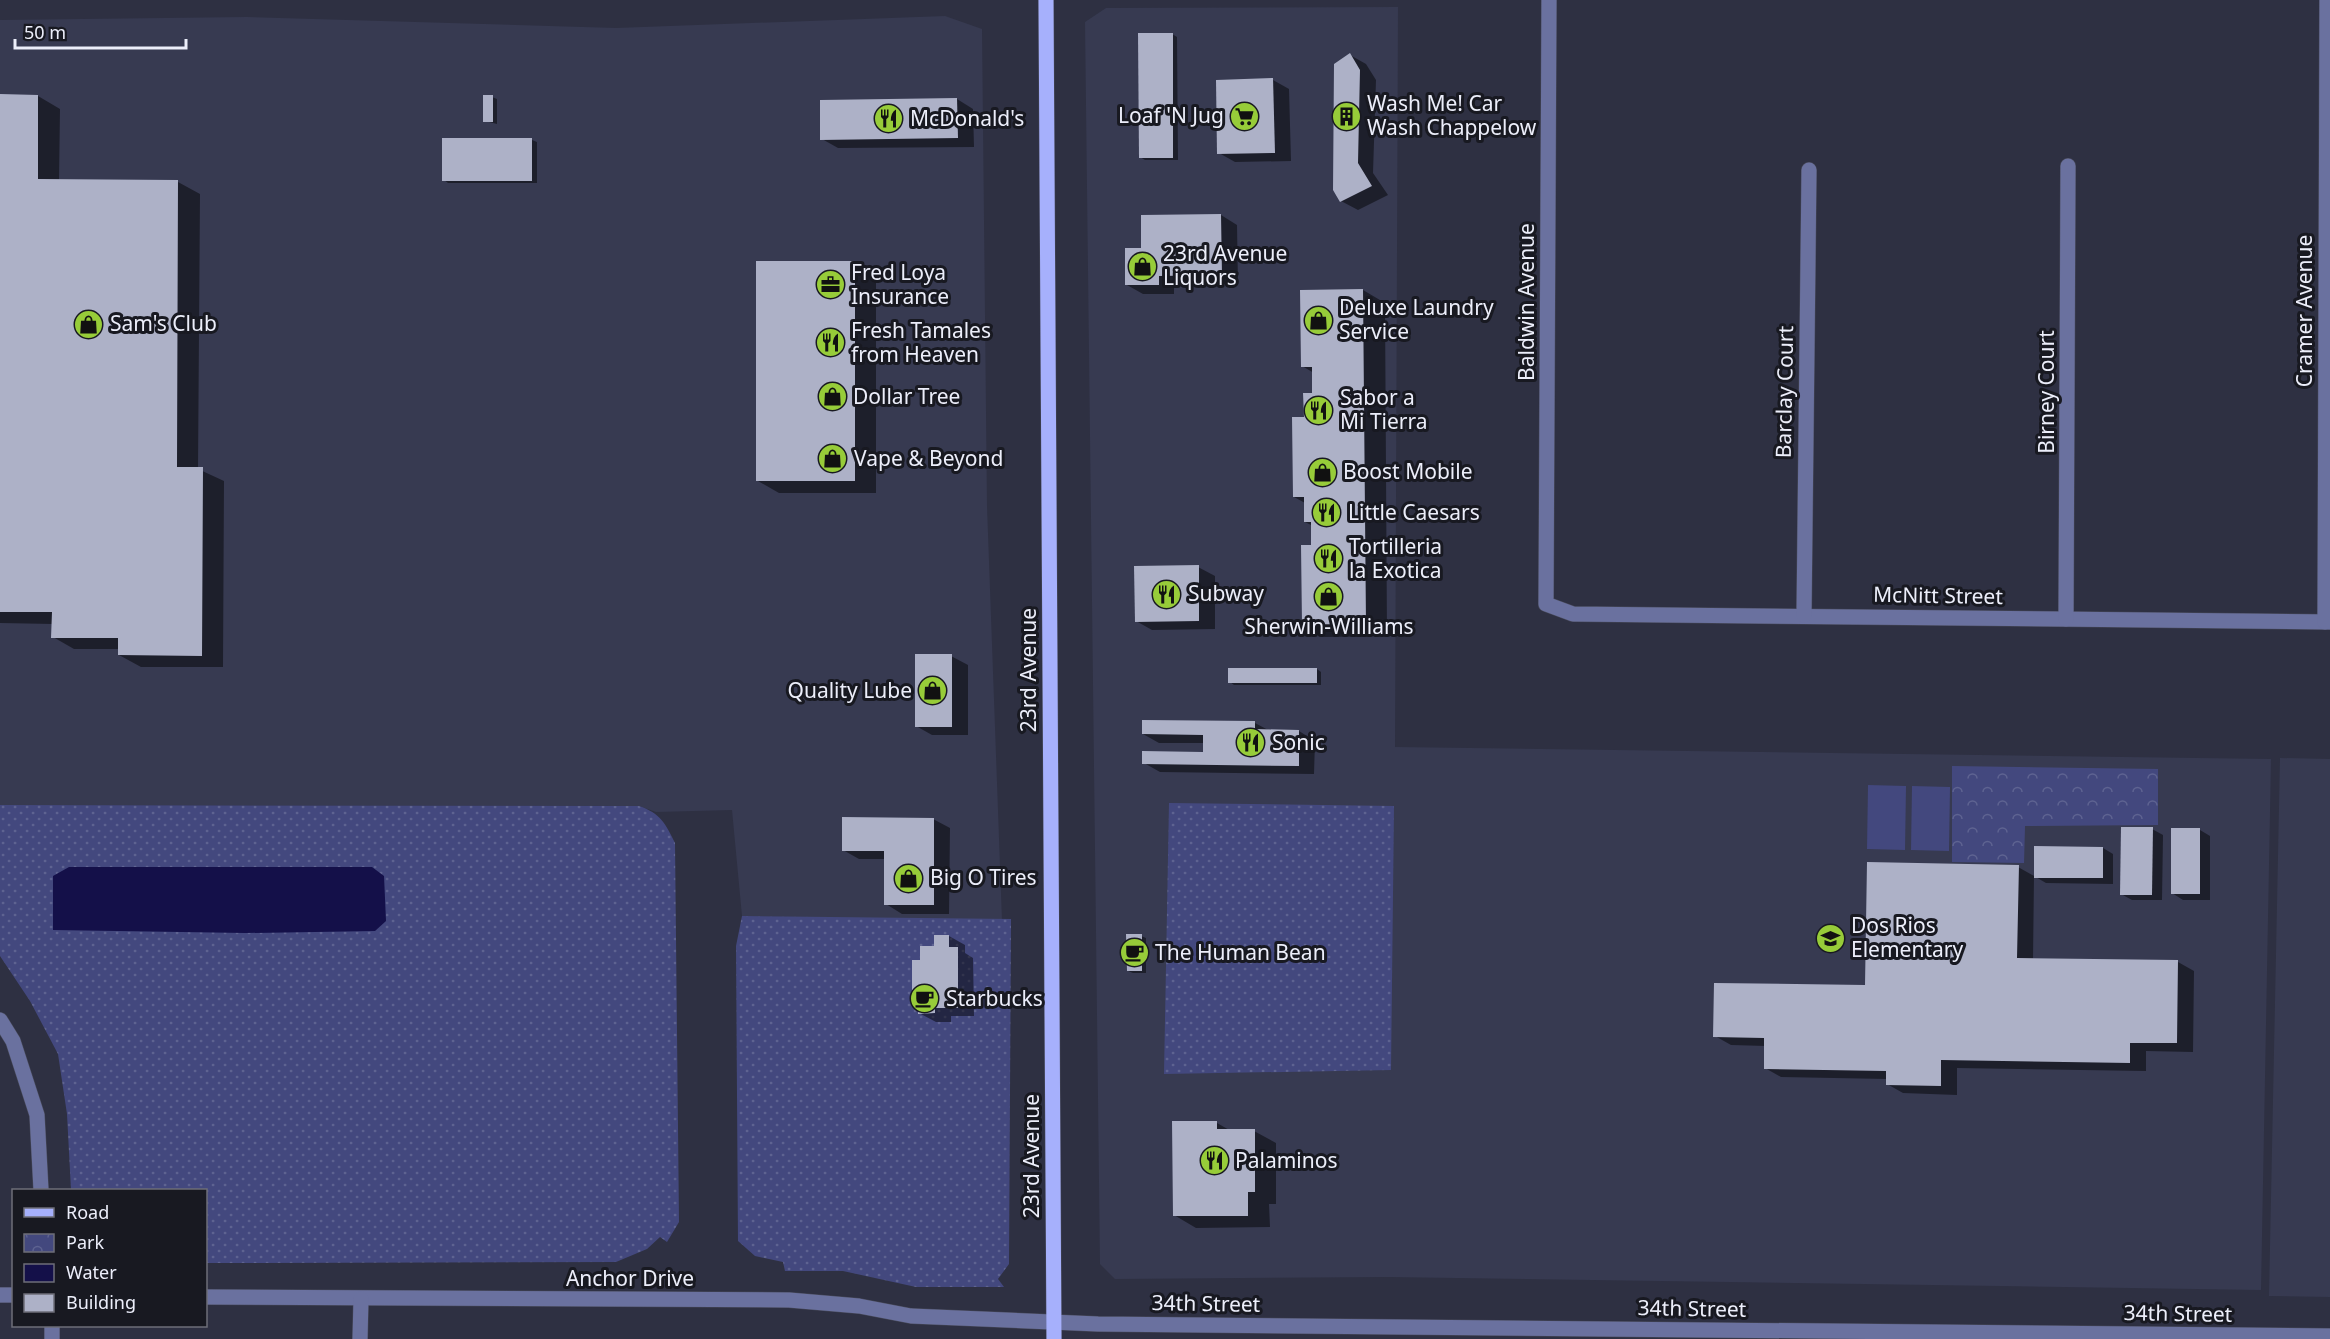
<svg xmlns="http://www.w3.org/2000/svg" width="2330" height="1339" viewBox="0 0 2330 1339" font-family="'Noto Sans',sans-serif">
	<defs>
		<pattern id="grass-dots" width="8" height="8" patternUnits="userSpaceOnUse" patternTransform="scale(1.5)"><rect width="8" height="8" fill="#43487e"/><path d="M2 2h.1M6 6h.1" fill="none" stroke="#5e6391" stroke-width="1.8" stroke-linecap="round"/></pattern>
		<pattern id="park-crowns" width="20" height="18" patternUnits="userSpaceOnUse" patternTransform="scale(1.5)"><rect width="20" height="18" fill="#43487e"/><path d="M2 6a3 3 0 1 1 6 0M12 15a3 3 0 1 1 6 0" fill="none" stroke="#5e6391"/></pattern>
	</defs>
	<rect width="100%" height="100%" fill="#2e3042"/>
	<g fill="#373a51">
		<path d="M1398,7L1395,747L2271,759L2261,1290L1388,1277L1115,1279L1100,1264L1085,22L1106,8Z"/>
		<path d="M945,16L982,29L987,506L1002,921L742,916L732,810L656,812L639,806L0,805V20L247,17L616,28Z"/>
		<path d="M2280,758L2330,759V1297L2269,1296Z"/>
	</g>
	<g fill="url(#grass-dots)">
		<path d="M1169,803L1394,806L1391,1070L1164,1074Z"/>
		<path d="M0,805L639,806C660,813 666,824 675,843L679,1222L667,1242L660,1237L647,1249L616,1262L206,1263V1190H71L67,1114L58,1054L30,1001L0,956Z"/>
		<path d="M742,916L1011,919L1009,1264L998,1279L1004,1287H916L843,1271H785L783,1262L755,1256L738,1241L736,946Z"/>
	</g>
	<path fill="url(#park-crowns)" d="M1952,766L2158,769V825L2025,826L2024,863L1952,862Z"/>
	<g fill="#43487e">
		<path d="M1868,785L1906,786L1905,850L1867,849Z"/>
		<path d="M1912,786L1950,787L1949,851L1911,850Z"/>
	</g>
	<path fill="#141049" d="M69,867H372L384,876L386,921L375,931L246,933L53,930V876Z"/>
	<g fill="#0007">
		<path d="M1172,34L1177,37L1178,160H1145L1140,157Z"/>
		<path d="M1350,55L1366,64L1376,80L1373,173L1388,195L1358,210L1341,201Z"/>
		<path d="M1273,80L1289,89L1291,161L1235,162L1219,153Z"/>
		<path d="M0,96H38L60,109L59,181L178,182L200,194L198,469L224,481L223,667H141L119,655L120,649H74L53,637V624L0,623Z"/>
		<path d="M492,97L497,99V124L485,121Z"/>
		<path d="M957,99L973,109L974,147L838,148L822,139Z"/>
		<path d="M443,140H532L537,142V183H448L444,180Z"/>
		<path d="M1221,215L1237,225L1238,284H1174V294H1143L1127,285L1142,250Z"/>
		<path d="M854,263L876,275V493H779L758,481Z"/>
		<path d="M1363,290L1385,303L1387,636L1325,637L1304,625L1313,547V526L1305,522V503L1294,497L1305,419L1314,394V373L1302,366V291Z"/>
		<path d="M1198,567L1215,576V629L1152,630L1136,621Z"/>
		<path d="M951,656L968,665V735H932L916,726Z"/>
		<path d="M1317,669L1321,672V685H1234L1230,682Z"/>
		<path d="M1255,723L1270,731H1299L1315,741L1314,774L1160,772L1144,763L1204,753V743H1159L1143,734Z"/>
		<path d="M933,819L950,828L949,914H902L886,904V859H859L843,850Z"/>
		<path d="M2152,829L2163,835L2162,900H2132L2121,894Z"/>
		<path d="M2200,830L2210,836V900H2183L2172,893Z"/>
		<path d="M2103,848L2113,854V884L2046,883L2034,876L2033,960L2178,962L2194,971L2193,1052L2146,1051V1071L1957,1068V1095L1903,1093L1887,1084V1079L1781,1077L1765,1068L1766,1046L1731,1045L1715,1036L1867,987L2018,867L2036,877Z"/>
		<path d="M949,936L965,945V953L973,958L974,1016H951V1022H936L919,1013V1009L914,1006L921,961Z"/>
		<path d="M1141,936L1146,938V973H1133L1128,971Z"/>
		<path d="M1217,1123L1231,1131H1254L1276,1143V1204H1269L1270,1227L1196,1228L1174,1215Z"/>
	</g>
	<g fill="#adb1c7">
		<path d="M1138,33H1173V158H1139Z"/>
		<path d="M1350,53L1360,70L1358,163L1372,186L1340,202L1333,190L1334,64Z"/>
		<path d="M1273,78L1275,153L1217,154L1216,80Z"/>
		<path d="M0,94L38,95V179L178,180L177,467H203L202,656L118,655V638H51L52,612H0Z"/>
		<rect x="483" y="95" width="10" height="27"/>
		<path d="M957,98L958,138L820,140V100Z"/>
		<rect x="442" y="138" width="90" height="43"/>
		<path d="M1221,214L1222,275L1159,276V285H1125V248H1141V215Z"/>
		<rect x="756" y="261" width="99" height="220"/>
		<path d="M1363,289L1366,625H1302L1301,545H1311V522H1304V497H1293L1292,417H1304L1303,393H1312V367H1301L1300,290Z"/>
		<path d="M1199,565V621L1135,622L1134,566Z"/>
		<rect x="915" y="654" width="37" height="73"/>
		<rect x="1228" y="668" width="89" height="15"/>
		<path d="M1142,720L1255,721V729L1299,730V766L1142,764V751L1203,752V735L1142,734Z"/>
		<path d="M842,817L934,818V905H884V851H842Z"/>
		<path d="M2121,827H2153L2152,895H2120Z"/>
		<rect x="2171" y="828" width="29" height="66"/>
		<path d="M2034,846L2103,847V878H2034Z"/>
		<path d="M1867,862L2019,865L2017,958L2178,960L2177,1043H2130V1063L1941,1060V1086L1886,1085V1071L1764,1069V1038L1713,1037L1714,983L1865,985Z"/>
		<path d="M1126,934H1142V971H1127Z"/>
		<path d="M934,935H949V947H958V1008H935V1013L918,1014V1006H912V960H920V946H934Z"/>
		<path d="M1172,1121H1217V1129H1255V1192H1248V1216H1173Z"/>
	</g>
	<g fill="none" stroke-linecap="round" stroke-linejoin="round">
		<defs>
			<g id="minor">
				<path d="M1549,0L1546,604L1573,614L2330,622"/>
				<path d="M1804,615L1809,170"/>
				<path d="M2066,619L2068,166"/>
				<path d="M2325,622L2327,0"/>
				<path d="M0,1020L13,1041L37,1115L41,1190"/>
				<path d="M0,1295H14"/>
				<path d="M206,1297L789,1300L859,1306L911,1316L1098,1324L2330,1336"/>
				<path d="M52,1326V1339"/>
				<path d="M360,1339L361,1299"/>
			</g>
			<path id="major" d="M1046,0L1054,1339"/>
		</defs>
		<use href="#minor" stroke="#494b5c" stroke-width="16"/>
		<use href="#major" stroke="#494b5c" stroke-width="16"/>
		<use href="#minor" stroke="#6a719f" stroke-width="15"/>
		<use href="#major" stroke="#a6b0fc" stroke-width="15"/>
	</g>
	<defs>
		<symbol id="supermarket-disc" viewBox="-11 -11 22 22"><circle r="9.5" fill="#97cc39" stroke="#181921"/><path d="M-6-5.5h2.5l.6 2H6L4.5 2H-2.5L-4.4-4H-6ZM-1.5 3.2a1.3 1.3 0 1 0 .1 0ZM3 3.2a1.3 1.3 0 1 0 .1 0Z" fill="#111"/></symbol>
		<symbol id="building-disc" viewBox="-11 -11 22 22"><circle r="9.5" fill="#97cc39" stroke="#181921"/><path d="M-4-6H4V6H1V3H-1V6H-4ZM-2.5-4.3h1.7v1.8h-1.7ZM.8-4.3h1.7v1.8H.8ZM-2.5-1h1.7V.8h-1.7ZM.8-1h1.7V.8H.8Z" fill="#111"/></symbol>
		<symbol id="restaurant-disc" viewBox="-11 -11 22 22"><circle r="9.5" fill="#97cc39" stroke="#181921"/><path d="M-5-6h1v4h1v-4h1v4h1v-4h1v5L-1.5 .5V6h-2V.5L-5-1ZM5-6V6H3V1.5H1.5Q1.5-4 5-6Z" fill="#111"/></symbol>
		<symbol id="shop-disc" viewBox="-11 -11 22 22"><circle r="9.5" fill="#97cc39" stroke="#181921"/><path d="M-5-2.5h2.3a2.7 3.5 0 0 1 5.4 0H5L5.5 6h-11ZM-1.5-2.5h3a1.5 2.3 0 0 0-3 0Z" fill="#111"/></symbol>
		<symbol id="office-disc" viewBox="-11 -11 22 22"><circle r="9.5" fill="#97cc39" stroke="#181921"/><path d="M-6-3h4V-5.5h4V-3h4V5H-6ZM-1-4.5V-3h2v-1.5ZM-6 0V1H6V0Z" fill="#111"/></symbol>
		<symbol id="school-disc" viewBox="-11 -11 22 22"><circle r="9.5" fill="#97cc39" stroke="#181921"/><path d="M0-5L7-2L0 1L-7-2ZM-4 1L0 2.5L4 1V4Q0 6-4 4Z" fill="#111"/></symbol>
		<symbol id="cafe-disc" viewBox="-11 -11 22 22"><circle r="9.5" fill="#97cc39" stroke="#181921"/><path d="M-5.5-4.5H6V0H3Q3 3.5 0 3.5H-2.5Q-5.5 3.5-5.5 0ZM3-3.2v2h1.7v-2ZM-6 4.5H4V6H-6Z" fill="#111"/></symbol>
	</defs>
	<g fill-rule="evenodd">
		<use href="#supermarket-disc" x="1228" y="100" width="33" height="33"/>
		<use href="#building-disc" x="1330" y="100" width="33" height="33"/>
		<use href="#restaurant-disc" x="872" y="102" width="33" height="33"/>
		<use href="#shop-disc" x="1126" y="250" width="33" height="33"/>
		<use href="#office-disc" x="814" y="268" width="33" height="33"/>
		<use href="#shop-disc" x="1302" y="304" width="33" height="33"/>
		<use href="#shop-disc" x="72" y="308" width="33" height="33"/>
		<use href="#restaurant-disc" x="814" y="326" width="33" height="33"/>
		<use href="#shop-disc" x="816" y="380" width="33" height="33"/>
		<use href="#restaurant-disc" x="1302" y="394" width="33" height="33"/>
		<use href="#shop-disc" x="816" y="442" width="33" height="33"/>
		<use href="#shop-disc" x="1306" y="456" width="33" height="33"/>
		<use href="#restaurant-disc" x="1310" y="496" width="33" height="33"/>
		<use href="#restaurant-disc" x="1312" y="542" width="33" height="33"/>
		<use href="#restaurant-disc" x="1150" y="578" width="33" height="33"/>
		<use href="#shop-disc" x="1312" y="580" width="33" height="33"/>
		<use href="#shop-disc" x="916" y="674" width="33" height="33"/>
		<use href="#restaurant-disc" x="1234" y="726" width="33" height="33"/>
		<use href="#shop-disc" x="892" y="862" width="33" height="33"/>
		<use href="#school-disc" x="1814" y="922" width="33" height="33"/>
		<use href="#cafe-disc" x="1118" y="936" width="33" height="33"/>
		<use href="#cafe-disc" x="908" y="982" width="33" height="33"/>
		<use href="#restaurant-disc" x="1198" y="1144" width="33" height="33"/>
	</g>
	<g text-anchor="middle" stroke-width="6" stroke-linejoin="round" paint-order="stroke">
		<g font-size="21" fill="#eceefa" stroke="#181921" text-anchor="start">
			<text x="1367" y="111">Wash Me! Car<tspan x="1367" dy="24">Wash Chappelow</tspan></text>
			<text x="1224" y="123" text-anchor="end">Loaf 'N Jug</text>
			<text x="910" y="126">McDonald's</text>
			<text x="1163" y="261">23rd Avenue<tspan x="1163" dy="24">Liquors</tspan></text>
			<text x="851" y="280">Fred Loya<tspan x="851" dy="24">Insurance</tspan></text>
			<text x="1339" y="315">Deluxe Laundry<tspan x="1339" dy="24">Service</tspan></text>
			<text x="110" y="331">Sam's Club</text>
			<text x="851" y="338">Fresh Tamales<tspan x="851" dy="24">from Heaven</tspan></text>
			<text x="853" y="404">Dollar Tree</text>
			<text x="1340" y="405">Sabor a<tspan x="1340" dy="24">Mi Tierra</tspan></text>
			<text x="854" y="466">Vape &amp; Beyond</text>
			<text x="1343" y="479">Boost Mobile</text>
			<text x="1348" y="520">Little Caesars</text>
			<text x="1349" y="554">Tortilleria<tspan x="1349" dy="24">la Exotica</tspan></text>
			<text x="1188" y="601">Subway</text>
			<text x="1329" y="634" text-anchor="middle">Sherwin-Williams</text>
			<text x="912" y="698" text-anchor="end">Quality Lube</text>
			<text x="1272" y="750">Sonic</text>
			<text x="930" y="885">Big O Tires</text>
			<text x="1851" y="933">Dos Rios<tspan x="1851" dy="24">Elementary</tspan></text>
			<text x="1155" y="960">The Human Bean</text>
			<text x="946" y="1006">Starbucks</text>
			<text x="1235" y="1168">Palaminos</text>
		</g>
		<g font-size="21" fill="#eceefa" stroke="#181921">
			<text transform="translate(1527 302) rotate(-90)" y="7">Baldwin Avenue</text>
			<text transform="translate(2305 311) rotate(-90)" y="7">Cramer Avenue</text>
			<text transform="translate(1785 392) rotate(-89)" y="7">Barclay Court</text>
			<text transform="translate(2047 392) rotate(-90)" y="7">Birney Court</text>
			<text transform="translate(1938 596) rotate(1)" y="7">McNitt Street</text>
			<text transform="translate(1029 670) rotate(-90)" y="7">23rd Avenue</text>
			<text transform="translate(1032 1156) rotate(-90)" y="7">23rd Avenue</text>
			<text x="630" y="1286">Anchor Drive</text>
			<text transform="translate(1206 1304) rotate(1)" y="7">34th Street</text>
			<text transform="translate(1692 1309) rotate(1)" y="7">34th Street</text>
			<text transform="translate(2178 1314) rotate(1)" y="7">34th Street</text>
		</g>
	</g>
	<rect x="12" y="1189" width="195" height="138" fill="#181921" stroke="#6d6e78" stroke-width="1.5"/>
	<rect x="24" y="1208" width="30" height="9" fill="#a6b0fc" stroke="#6d6e78" stroke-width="1.5"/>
	<text x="66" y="1219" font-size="18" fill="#eceefa">Road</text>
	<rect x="24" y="1234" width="30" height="18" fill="url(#park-crowns)" stroke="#6d6e78" stroke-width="1.5"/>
	<text x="66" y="1249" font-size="18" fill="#eceefa">Park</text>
	<rect x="24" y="1264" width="30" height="18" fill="#141049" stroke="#6d6e78" stroke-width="1.5"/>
	<text x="66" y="1279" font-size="18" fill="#eceefa">Water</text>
	<rect x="24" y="1294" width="30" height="18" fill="#adb1c7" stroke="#6d6e78" stroke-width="1.5"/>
	<text x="66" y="1309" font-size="18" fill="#eceefa">Building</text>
	<path d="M15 39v9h171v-9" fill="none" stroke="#eceefa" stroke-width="3"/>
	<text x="24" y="39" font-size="18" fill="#eceefa" stroke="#181921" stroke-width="4.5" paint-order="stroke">50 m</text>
</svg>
